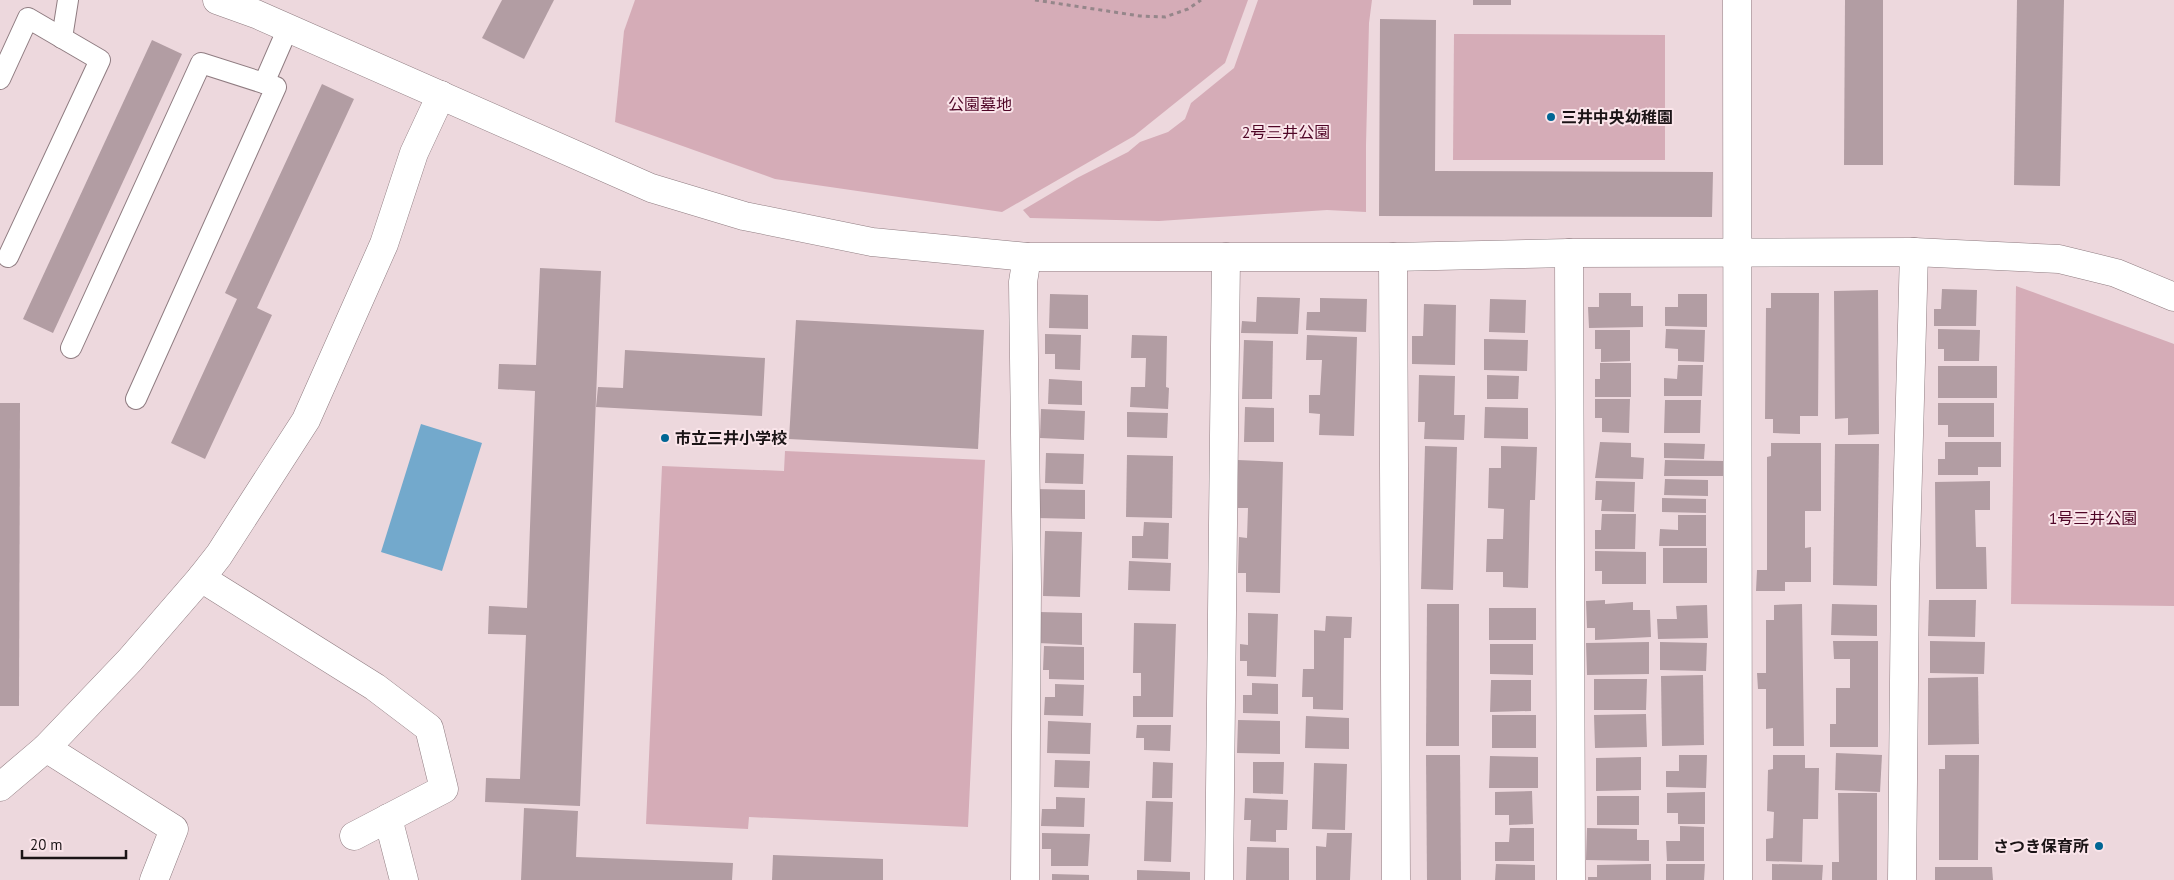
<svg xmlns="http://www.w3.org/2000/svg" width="2174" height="880" viewBox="0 0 2174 880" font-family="'PT Sans','Noto Sans JP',sans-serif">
	<rect width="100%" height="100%" fill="#edd8dd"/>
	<g fill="#d5acb7">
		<path d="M635,0H1248L1225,63L1134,136L1002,212L775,179L615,122L624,31Z"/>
		<path d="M1258,0H1372L1369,23L1366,145V212L1327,210L1159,221L1030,218L1023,210L1077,178L1128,152L1140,142L1168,132L1185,119L1191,103L1234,68Z"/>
		<path d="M1454,34L1665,35V160H1453Z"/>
		<path d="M2016,286L2174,344V606L2011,604Z"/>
		<path d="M785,451L985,460L968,827L749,817L748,829L646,824L662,466L784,471Z"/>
	</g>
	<path fill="#73a9cc" d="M421,424L482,443L442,571L381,552Z"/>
	<g fill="#b29da3">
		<path d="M502,0H554L524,59L482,38Z"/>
		<rect x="1473" y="0" width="38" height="5"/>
		<path d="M1845,0H1883V165H1844Z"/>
		<path d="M2017,0H2064L2060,186L2014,185Z"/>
		<path d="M1380,19L1436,20L1435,171L1713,172L1712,217L1379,216Z"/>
		<path d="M152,40L182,54L53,333L23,319Z"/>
		<path d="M322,84L354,99L257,308L272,315L205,459L171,443L237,299L225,293Z"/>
		<path d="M540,268L601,271L580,806L485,802L486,778L520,779L526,635L488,634L489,606L527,608L535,391L498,389L499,364L536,365Z"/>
		<path d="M1942,289L1977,290L1976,326H1934V309H1941Z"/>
		<path d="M1878,290L1879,434L1848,435V418L1835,419L1834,291Z"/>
		<path d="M1599,293H1631V306H1643V327L1589,328L1588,307H1599Z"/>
		<path d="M1771,293H1819L1818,416H1800V434L1773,433V419H1765L1766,308H1771Z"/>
		<path d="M1050,294L1088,295V329L1049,328Z"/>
		<path d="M1678,294H1707V327L1665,326V307H1678Z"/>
		<path d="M1257,297L1300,298L1298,334L1241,333L1242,321L1256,322Z"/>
		<path d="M1320,298L1367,299L1366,332L1306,330L1307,312H1320Z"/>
		<path d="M1490,299L1526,300L1525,333L1489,332Z"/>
		<path d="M1424,304L1456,305L1455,365L1412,364V336H1423Z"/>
		<path d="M796,320L984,330L978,449L789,439Z"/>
		<path d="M1666,329L1705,330L1704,362L1678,361V349L1665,348Z"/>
		<path d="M1938,329L1980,330L1979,361H1944V349H1938Z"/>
		<path d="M1595,330H1630V361L1601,362V349H1595Z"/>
		<path d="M1045,334L1081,335L1080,370L1055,369V354H1045Z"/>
		<path d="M1132,335L1167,336L1166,387L1169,388L1168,409L1130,407L1131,387H1145L1146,358H1131Z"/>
		<path d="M1307,335L1357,337L1354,436L1319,435L1320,414L1309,413V395H1320L1322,360H1306Z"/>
		<path d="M1484,339L1528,340L1527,371L1484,370Z"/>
		<path d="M1244,340L1273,341L1272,399H1242Z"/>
		<path d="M625,350L765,358L762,416L596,407L598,387L623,388Z"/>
		<path d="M1600,363H1631V397H1595V379H1600Z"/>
		<path d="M1678,365H1703L1702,396H1664V378L1677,379Z"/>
		<rect x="1938" y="366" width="59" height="32"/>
		<path d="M1419,375L1455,376L1454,415H1465L1464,440L1424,439L1425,422H1418Z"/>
		<path d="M1487,375L1519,376L1518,399H1487Z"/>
		<path d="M1049,379L1082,381V405L1048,404Z"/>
		<path d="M1595,399H1630L1629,433L1602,432V418H1595Z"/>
		<path d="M1665,400H1701L1700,433H1664Z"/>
		<path d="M0,403H20L19,706H0Z"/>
		<path d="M1938,403H1994V437H1948V425H1938Z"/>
		<path d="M1245,407L1274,408V442H1244Z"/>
		<path d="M1485,407L1528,408V439L1484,438Z"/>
		<path d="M1041,409L1085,411L1084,440L1040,438Z"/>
		<path d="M1127,412L1168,413L1167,438L1127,437Z"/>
		<path d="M1600,442L1631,443V457L1644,458L1643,479L1595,478Z"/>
		<path d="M1945,442H2001V467H1978V475H1938V459H1945Z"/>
		<path d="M1664,443L1705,444L1704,459L1664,458Z"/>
		<path d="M1771,443H1821V511H1805V548L1811,547V582H1785V591H1756L1757,570H1767V457L1771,456Z"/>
		<path d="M1835,444H1879L1877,586L1833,585Z"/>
		<path d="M1425,446L1457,447L1453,590L1421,589Z"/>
		<path d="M1501,446L1537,447L1535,500H1530L1528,588L1503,587V572H1486L1487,539H1503L1504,509L1488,508L1489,468H1501Z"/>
		<path d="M1046,453L1084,454L1083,484L1045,483Z"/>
		<path d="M1127,455L1173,456L1172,518L1126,517Z"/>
		<path d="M1238,460L1283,462L1280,593L1246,592V573H1238L1239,537L1247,538L1248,508H1238Z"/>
		<path d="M1665,460L1725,461V476H1664Z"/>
		<path d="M1665,479L1708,480V496L1664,495Z"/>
		<path d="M1596,481L1635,482L1634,512L1601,511L1602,500H1595Z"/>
		<path d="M1990,481V510H1975L1976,547H1986L1987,589H1936L1935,482Z"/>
		<path d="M1035,489L1085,490V519L1035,518Z"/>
		<path d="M1662,498L1706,499V513L1662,512Z"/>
		<path d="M1602,514H1636L1635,549H1595V530H1601Z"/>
		<path d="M1678,515H1706V546H1659L1660,529L1678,530Z"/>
		<path d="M1144,522L1169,523L1168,559L1132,558V536H1143Z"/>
		<path d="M1045,531L1082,532L1080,597L1043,596Z"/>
		<rect x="1663" y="548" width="44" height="35"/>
		<path d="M1595,551L1646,552V584H1602V571H1595Z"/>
		<path d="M1129,561L1171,563L1170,591L1128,590Z"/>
		<path d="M1605,600V604L1633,602V610H1650L1651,637L1595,640V628H1587L1586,601Z"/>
		<path d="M1929,600H1976L1975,637L1928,636Z"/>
		<path d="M1427,604H1459V746H1426Z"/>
		<path d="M1802,604L1804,746H1773V728L1766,729V689H1758L1757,673H1766V620H1774V605Z"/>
		<path d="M1832,604L1877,605V636L1831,635Z"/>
		<path d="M1707,605L1708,638L1658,639L1657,619H1677L1676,606Z"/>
		<rect x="1489" y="608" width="47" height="32"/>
		<path d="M1039,612L1082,613V645L1038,643Z"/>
		<path d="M1248,613L1278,614L1276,677L1247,676V661H1240V644L1248,645Z"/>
		<path d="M1326,616L1352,617L1351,638H1344L1343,710L1313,709V697H1302L1303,669H1314V630L1325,631Z"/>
		<path d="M1134,623L1176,624L1173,717H1133V696H1141V673H1133Z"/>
		<path d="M1833,641H1878V747H1830V724H1836V688H1850V659H1834Z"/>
		<path d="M1930,641L1985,642L1984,674L1930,673Z"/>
		<path d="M1649,642V674L1587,675L1586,643Z"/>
		<path d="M1660,642L1707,643L1706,671L1660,670Z"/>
		<path d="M1490,644H1533V675L1490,674Z"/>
		<path d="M1044,646L1084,647V680L1049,679V670H1043Z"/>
		<path d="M1703,675L1704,745L1662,746L1661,676Z"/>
		<path d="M1978,677L1979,744L1928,745V678Z"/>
		<path d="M1594,679H1647L1646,710H1594Z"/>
		<path d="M1491,680H1531V711L1490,712Z"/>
		<path d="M1252,683L1278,684V714L1243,713V695H1252Z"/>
		<path d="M1055,684L1084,685L1083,716L1044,715L1045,697H1055Z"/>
		<path d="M1646,714L1647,747L1595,748L1594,715Z"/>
		<rect x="1492" y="715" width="44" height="33"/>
		<path d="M1306,716L1349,718V749L1305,748Z"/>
		<path d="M1238,720L1280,721V754L1237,753Z"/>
		<path d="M1048,721L1091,723L1090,754L1047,753Z"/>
		<path d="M1137,725H1171L1170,751L1144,750V738H1136Z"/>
		<path d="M1836,753L1882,755L1880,792L1835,790Z"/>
		<path d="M1426,755H1460L1461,880H1427Z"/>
		<path d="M1679,755H1707L1706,788L1666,787V771H1679Z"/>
		<path d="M1773,755H1805V768H1819L1818,819H1803L1802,862L1766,861V839L1773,838L1774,812L1767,811L1768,770L1773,769Z"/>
		<path d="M1945,755H1979L1978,860H1939V769H1945Z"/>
		<path d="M1490,756L1538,757V788H1489Z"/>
		<path d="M1641,757V790L1596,791V758Z"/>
		<path d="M1055,760L1090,761L1089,788L1054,787Z"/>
		<path d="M1153,762L1173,763L1172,798H1152Z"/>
		<path d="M1253,762H1284L1283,794L1253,793Z"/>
		<path d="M1314,763L1347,764L1345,830L1312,829Z"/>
		<path d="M1532,791L1533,824L1509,825V815H1495V792Z"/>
		<path d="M1705,792V824H1678V813H1667V793Z"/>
		<path d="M1838,793H1877V880H1832V862H1839Z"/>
		<rect x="1597" y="796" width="42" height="29"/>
		<path d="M1056,797L1085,798L1084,827L1041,826L1042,809H1056Z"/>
		<path d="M1245,798L1288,800L1287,830H1276V842L1250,841L1251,820H1244Z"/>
		<path d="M1146,801L1173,802L1171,862L1144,861Z"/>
		<path d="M524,808L578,811L576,857L733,863L732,880H521Z"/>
		<path d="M1680,826L1704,827V861H1667L1666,841H1680Z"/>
		<path d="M1510,828H1534V861H1495V842H1509Z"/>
		<path d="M1587,828L1637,829V840H1649V861L1586,860Z"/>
		<path d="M1042,833L1090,834L1088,866H1051V849H1042Z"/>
		<path d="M1327,833H1352L1350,880H1316V846L1326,847Z"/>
		<path d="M1247,847L1289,848V880H1246Z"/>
		<path d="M773,855L883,859V880H772Z"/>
		<path d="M1496,864L1535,865V880H1495Z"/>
		<path d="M1651,864V880H1588V877H1597V865Z"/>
		<path d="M1666,864H1705L1704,880H1666Z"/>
		<path d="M1772,864L1823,865L1822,880H1772Z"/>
		<path d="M1935,867H1992L1993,880H1935Z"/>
		<path d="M1137,870L1190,872V880H1137Z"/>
		<path d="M1052,874L1089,875V880H1052Z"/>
	</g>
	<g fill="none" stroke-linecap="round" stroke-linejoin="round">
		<defs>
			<g id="service">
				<path d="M62,38L68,0"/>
				<path d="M0,79L28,18L100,60L8,257"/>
				<path d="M264,83L288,28"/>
				<path d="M71,348L201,63L276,87L136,399"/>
			</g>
			<g id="minor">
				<path d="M1737,0L1738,880"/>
				<path d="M1569,253L1571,880"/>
				<path d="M1393,257L1396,880"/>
				<path d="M201,578L375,687L429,728L444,789L354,836"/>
				<path d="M46,748L174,829L154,880"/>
				<path d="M388,818L404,880"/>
				<path d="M1025,880L1027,586L1023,282L1027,257"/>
				<path d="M1219,880L1226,257"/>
				<path d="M1902,880L1905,582L1914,252"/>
			</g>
			<g id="tertiary">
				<path d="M217,0L256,14L651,188L744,216L872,242L1027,257H1393L1569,253L1914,252L2059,259L2116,273L2174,297"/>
				<path d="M0,787L46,748L130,660L201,578L219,555L306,420L384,244L414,153L441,95"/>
			</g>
		</defs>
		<use href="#service" stroke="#8f7c81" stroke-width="22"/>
		<use href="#minor" stroke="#8f7c81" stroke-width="29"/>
		<use href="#tertiary" stroke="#8f7c81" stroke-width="29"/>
		<path stroke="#95868a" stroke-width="3" stroke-dasharray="4 4" stroke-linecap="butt" d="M1035,0L1140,16L1165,17L1188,9L1201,0"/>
		<use href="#service" stroke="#fff" stroke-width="20"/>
		<use href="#minor" stroke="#fff" stroke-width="28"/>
		<use href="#tertiary" stroke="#fff" stroke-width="28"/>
	</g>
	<g fill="#006694" stroke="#fae5ea" stroke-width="2">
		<circle cx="1551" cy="117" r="5"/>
		<circle cx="665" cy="438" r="5"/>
		<circle cx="2099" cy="846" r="5"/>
	</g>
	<g text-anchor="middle" stroke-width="4" stroke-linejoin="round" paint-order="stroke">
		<g font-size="16" fill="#4f0526" stroke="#fae5ea">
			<text x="980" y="110">公園墓地</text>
			<text x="1286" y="138">2号三井公園</text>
			<text x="2093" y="524">1号三井公園</text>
		</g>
		<g font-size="16" font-weight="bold" fill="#1b1416" stroke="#fae5ea" text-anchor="start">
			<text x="1561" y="123">三井中央幼稚園</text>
			<text x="675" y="444">市立三井小学校</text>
			<text x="2089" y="852" text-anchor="end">さつき保育所</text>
		</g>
	</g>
	<path d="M22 850v8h104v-8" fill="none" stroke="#1b1416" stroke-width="2.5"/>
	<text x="30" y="850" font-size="15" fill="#1b1416" stroke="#fae5ea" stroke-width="4" paint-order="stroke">20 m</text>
</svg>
